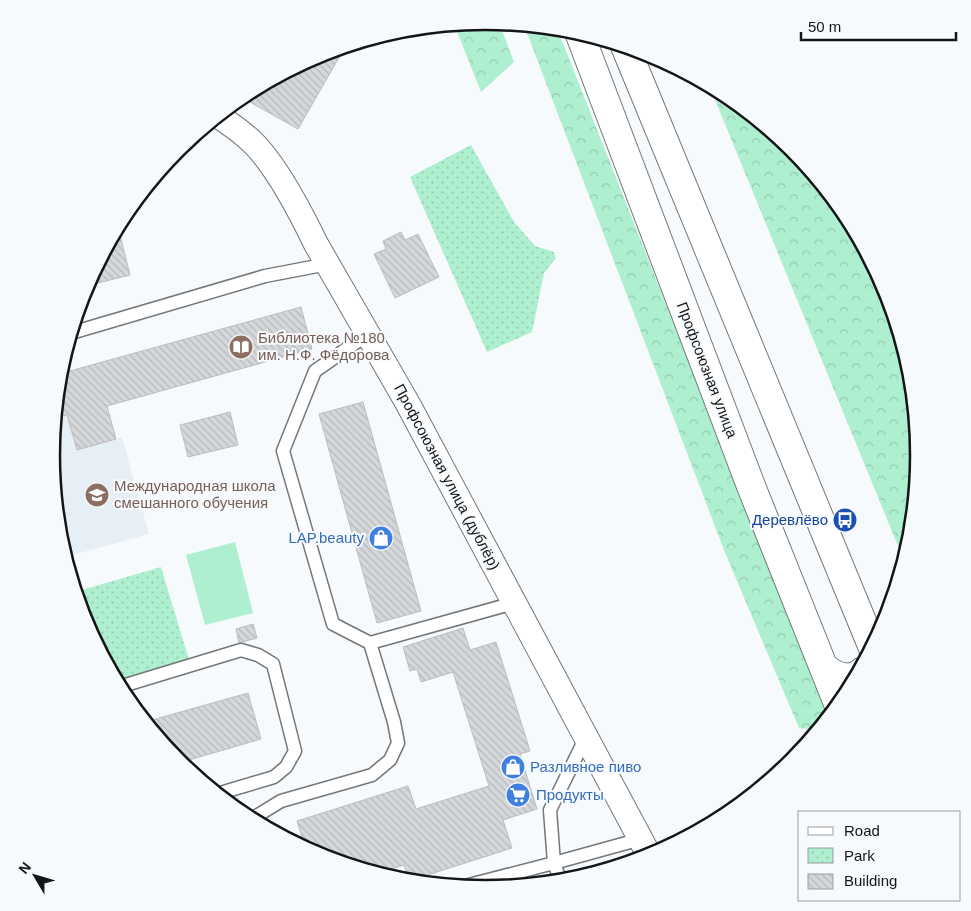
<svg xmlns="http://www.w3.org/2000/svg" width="971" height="911" viewBox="0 0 971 911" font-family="Arial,sans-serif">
	<defs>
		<pattern id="forest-crowns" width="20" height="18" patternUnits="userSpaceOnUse" patternTransform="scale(1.25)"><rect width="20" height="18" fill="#adefce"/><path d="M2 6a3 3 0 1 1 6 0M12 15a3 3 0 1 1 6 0" fill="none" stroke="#94ccb0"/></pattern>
		<pattern id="park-dots" width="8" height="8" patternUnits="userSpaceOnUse" patternTransform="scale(1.25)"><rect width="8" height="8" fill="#adefce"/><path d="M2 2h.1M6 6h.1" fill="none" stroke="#94ccb0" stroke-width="1.8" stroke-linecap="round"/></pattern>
		<pattern id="building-back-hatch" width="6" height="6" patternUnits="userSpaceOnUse" patternTransform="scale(1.25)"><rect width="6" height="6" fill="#d5d8db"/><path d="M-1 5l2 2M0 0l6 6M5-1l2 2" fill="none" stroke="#b6b8bb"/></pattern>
	</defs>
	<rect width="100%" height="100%" fill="#f7fafd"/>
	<path fill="#e6eff6" d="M67,415L77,450L122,437L149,534L65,557L60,540L51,455L55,418Z"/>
	<g fill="url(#forest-crowns)">
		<path d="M486,21L499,23L514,62L481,92L454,24Z"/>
		<path d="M524,25L557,28L829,718L819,730L799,728L724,550Z"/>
		<path d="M709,85L727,95L793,149L847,214L887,290L911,371L920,456L911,540L905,563Z"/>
	</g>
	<g fill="url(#park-dots)">
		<path d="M471,145L514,222L535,246L554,252L556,258L544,273L532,332L487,352L410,177Z"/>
		<path d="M161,567L189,660L116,681L84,621L75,592Z"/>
	</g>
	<path fill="#adefce" d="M235,542L253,613L205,625L186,555Z"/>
	<g fill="url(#building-back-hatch)" stroke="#babdc0">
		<path d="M345,47L298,129L241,97L320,54Z"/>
		<path d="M118,227L130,275L86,286Z"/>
		<path d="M401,232L405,240L418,234L439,277L395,298L374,254L386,249L383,241Z"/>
		<path d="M301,307L312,349L107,406L116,439L77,450L67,415L55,418L59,374Z"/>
		<path d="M363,402L421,611L377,623L319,414Z"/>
		<path d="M230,412L238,445L188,457L180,425Z"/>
		<path d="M253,624L257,638L239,643L236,629Z"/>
		<path d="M463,628L470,650L496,642L530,751L520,754L537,809L503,820L512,848L409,881L404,865L375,874L319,857L306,850L297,821L408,786L416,809L489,786L453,672L421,682L417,669L410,671L403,647Z"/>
		<path d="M248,693L261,739L179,763L145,722Z"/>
	</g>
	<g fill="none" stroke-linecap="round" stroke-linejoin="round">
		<defs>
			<g id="lane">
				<path d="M71,333L265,276L328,264"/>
				<path d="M370,643L514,603"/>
				<path d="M119,687L241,650L258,655L273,664L295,751L286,767L274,777L217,794"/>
				<path d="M250,820L281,801L372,775L390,760L398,743L394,722L370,643L333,624L283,451L315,371L368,334"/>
				<path d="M561,882L554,863L550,810L586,737"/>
				<path d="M461,887L554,863L641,839"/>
			</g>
			<g id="street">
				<path d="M218,116C229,123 240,131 249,139C275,162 301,213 316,244L408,404L650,857"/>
				<path d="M821,662C832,672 848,683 861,670"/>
			</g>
			<g id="primary">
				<path d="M579,32L751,486L839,706"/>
				<path d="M625,46L873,648"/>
			</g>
		</defs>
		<use href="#lane" stroke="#747779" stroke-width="15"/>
		<use href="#street" stroke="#747779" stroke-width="26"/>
		<use href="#primary" stroke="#747779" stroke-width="30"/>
		<use href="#lane" stroke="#fff" stroke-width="12"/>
		<use href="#street" stroke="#fff" stroke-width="24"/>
		<use href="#primary" stroke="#fff" stroke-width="28"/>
	</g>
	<defs>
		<symbol id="library-disc" viewBox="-11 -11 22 22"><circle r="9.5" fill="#8d6e63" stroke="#f7fafd"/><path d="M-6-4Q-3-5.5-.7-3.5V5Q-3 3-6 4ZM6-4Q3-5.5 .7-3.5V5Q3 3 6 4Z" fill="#fff"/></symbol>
		<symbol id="school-disc" viewBox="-11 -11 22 22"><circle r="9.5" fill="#8d6e63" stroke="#f7fafd"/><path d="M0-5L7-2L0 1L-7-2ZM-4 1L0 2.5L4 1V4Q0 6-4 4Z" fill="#fff"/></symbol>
		<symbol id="bus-disc" viewBox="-11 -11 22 22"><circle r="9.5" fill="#1a4fb4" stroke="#f7fafd"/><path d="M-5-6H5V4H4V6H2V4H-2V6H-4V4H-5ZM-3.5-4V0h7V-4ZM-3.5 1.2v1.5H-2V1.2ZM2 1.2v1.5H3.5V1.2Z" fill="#fff"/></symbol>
		<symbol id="shop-disc" viewBox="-11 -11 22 22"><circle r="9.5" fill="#3f7fe0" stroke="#f7fafd"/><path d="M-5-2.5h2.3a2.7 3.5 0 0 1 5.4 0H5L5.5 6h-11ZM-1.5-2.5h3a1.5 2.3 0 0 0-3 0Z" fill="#fff"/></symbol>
		<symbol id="supermarket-disc" viewBox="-11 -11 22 22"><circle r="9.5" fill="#3f7fe0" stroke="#f7fafd"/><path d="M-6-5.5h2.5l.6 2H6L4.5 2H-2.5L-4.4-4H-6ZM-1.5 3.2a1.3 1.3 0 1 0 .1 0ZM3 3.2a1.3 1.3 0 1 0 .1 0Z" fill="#fff"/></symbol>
	</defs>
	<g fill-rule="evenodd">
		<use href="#library-disc" x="227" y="333" width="28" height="28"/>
		<use href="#school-disc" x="83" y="481" width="28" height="28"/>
		<use href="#bus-disc" x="831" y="506" width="28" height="28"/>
		<use href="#shop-disc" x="367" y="524" width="28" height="28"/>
		<use href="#shop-disc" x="499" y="753" width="28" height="28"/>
		<use href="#supermarket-disc" x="504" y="781" width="28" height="28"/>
	</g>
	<g text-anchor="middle" stroke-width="4" stroke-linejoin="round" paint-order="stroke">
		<g font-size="15" fill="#785e54" stroke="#f7fafd" text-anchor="start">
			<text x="258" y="343">Библиотека №180<tspan x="258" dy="17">им. Н.Ф. Фёдорова</tspan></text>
			<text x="114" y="491">Международная школа<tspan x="114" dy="17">смешанного обучения</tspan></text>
		</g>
		<g font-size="15" fill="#141516" stroke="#f7fafd">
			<text transform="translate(707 370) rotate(69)" y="5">Профсоюзная улица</text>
			<text transform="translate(447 477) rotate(62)" y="5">Профсоюзная улица (дублёр)</text>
		</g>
		<g font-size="15" fill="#164399" stroke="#f7fafd" text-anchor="end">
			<text x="828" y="525">Деревлёво</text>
		</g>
		<g font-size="15" fill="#366cbe" stroke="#f7fafd" text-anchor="start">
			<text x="364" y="543" text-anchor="end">LAP.beauty</text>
			<text x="530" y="772">Разливное пиво</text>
			<text x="536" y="800">Продукты</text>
		</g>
	</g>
	<path d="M0 0H971V911H0ZM60 455a425 425 0 1 1 850 0a425 425 0 1 1-850 0Z" fill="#f7fafd" fill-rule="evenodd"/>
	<path fill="none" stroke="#141516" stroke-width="2.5" d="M60 455a425 425 0 1 1 850 0a425 425 0 1 1-850 0Z"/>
	<rect x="798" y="811" width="162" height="90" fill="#f7fafd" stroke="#9c9ea1"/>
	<rect x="808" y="827" width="25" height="8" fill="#ffffff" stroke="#9c9ea1"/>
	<text x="844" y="836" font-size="15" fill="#141516">Road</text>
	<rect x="808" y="848" width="25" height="15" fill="url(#park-dots)" stroke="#9c9ea1"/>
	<text x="844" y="861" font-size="15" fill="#141516">Park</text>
	<rect x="808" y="874" width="25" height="15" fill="url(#building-back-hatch)" stroke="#9c9ea1"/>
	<text x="844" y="886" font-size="15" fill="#141516">Building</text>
	<g transform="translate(35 876) rotate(308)" stroke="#f7fafd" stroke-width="4" paint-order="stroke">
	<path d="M0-4L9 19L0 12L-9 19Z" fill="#141516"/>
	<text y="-8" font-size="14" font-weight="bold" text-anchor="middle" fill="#141516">N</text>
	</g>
	<path d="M801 32v8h155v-8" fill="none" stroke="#141516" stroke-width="2.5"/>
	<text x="808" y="32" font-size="15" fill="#141516" stroke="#f7fafd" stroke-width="4" paint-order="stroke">50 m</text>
</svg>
